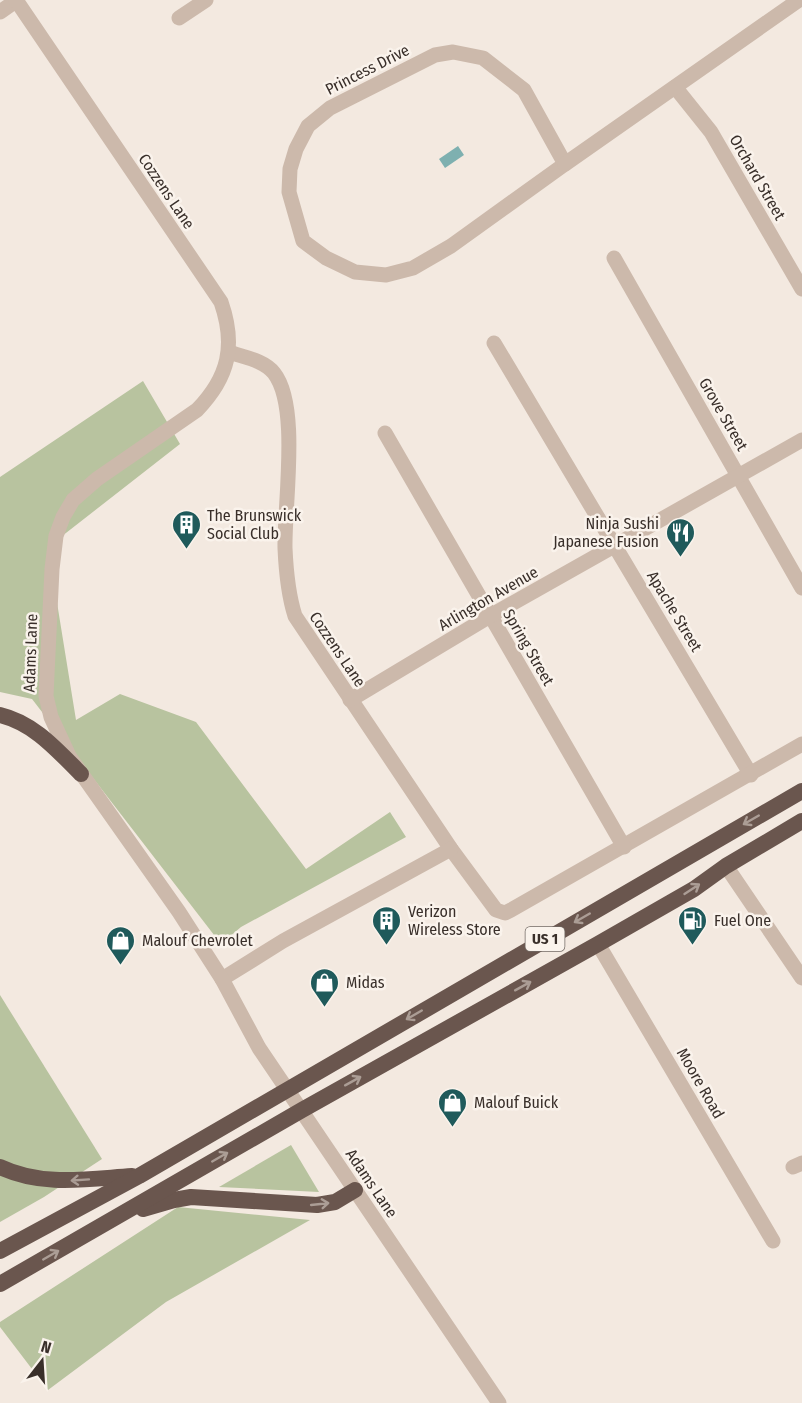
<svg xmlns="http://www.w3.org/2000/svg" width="802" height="1403" viewBox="0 0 802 1403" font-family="'Fira Sans Condensed',sans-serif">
	<rect width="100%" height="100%" fill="#f3e9e0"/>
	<g fill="#b8c39f">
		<path d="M143,381L180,444L48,547L76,720L120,694L196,722L306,869L390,812L406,837L241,927L221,944L32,699L0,692V477Z"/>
		<path d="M0,995L102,1159L44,1197L0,1222Z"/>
		<path d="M291,1145L319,1192L219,1187Z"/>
		<path d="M178,1207L310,1220L166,1302L48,1390L0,1327V1322Z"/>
	</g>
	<path fill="#7eb0b0" d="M458,146L464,155L445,168L439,159Z"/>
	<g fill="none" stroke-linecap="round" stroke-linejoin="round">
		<g stroke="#ccb9ab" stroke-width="15">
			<path d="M0,12L17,0"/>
			<path d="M179,18L206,0"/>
			<path d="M453,52L483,58L524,90L565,164L451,246L413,268L386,275L355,272L326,258L303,241L289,192L290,169L296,149L308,126L330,108L435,55Z"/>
			<path d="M675,87L711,132L802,289"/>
			<path d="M565,164L799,0"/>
			<path d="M614,258L802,588"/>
			<path d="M494,343L751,775"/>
			<path d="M229,352C243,357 264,360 274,373C300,406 284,505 285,548C286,571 288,594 295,616L451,849L496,910L505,913L511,910L802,744"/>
			<path d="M385,433L624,847"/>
			<path d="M350,700L490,616L802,440"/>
			<path d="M726,866L802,978"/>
			<path d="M598,944L773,1241"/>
			<path d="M222,979L283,941L451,849"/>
			<path d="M793,1167L802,1163"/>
		</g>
		<path stroke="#ccb9ab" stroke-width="15" d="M16,0L221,302C236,345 229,377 197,410L97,479L73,500L63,517L56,536L52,569L46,696L51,717L69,756L179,912L222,979L259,1048L499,1403"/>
		<g stroke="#6a564e" stroke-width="16">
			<path d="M0,715C34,723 57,750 81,774"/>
			<path d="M0,1167C42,1187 87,1179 132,1176"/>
			<path d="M143,1209L174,1200L191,1197L317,1205L335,1202L355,1190"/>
			<path d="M0,1251L139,1176L802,791"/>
			<path d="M0,1284L302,1110L598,944L694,889L726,866L802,821"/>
		</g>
	</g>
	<defs><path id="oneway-shaft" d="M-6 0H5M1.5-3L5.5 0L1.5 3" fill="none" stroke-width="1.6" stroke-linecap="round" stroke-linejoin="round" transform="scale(1.5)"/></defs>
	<g stroke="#ab9d95">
		<use href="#oneway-shaft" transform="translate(751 820) rotate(150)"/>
		<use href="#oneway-shaft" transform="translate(692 889) rotate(-33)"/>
		<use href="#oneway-shaft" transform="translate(582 918) rotate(150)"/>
		<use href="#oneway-shaft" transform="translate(523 986) rotate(-29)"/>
		<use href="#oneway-shaft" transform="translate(414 1015) rotate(150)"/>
		<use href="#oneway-shaft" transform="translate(353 1081) rotate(-29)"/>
		<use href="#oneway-shaft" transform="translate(220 1157) rotate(-30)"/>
		<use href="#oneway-shaft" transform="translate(80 1180) rotate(176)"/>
		<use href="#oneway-shaft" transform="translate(320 1204) rotate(-6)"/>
		<use href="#oneway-shaft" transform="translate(51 1255) rotate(-30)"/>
	</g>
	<defs>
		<symbol id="building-pin" viewBox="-11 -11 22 30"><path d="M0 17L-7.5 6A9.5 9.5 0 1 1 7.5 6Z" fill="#1f5a5b" stroke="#faf3ec"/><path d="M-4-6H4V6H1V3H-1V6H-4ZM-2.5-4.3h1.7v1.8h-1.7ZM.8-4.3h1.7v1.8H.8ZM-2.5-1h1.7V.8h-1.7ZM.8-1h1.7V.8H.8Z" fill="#fff"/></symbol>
		<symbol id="restaurant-pin" viewBox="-11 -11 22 30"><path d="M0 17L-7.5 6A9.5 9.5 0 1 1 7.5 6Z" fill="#1f5a5b" stroke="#faf3ec"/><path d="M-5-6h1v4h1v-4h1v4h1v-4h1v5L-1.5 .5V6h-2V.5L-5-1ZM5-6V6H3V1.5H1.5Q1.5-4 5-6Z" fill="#fff"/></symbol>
		<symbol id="fuel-pin" viewBox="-11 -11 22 30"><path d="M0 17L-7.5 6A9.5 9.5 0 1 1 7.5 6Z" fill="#1f5a5b" stroke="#faf3ec"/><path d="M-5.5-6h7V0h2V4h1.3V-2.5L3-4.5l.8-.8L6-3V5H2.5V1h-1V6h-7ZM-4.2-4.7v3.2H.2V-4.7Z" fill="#fff"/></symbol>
		<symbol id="shop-pin" viewBox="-11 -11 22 30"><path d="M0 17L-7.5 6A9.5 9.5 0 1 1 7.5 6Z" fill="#1f5a5b" stroke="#faf3ec"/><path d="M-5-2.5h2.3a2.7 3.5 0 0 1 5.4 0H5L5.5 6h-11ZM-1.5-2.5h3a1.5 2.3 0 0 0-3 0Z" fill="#fff"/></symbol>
	</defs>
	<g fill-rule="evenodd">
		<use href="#building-pin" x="170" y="508" width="33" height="45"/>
		<use href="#restaurant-pin" x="664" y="516" width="33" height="45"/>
		<use href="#building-pin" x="370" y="904" width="33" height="45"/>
		<use href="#fuel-pin" x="676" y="904" width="33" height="45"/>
		<use href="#shop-pin" x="104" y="924" width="33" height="45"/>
		<use href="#shop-pin" x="308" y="966" width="33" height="45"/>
		<use href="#shop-pin" x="436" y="1086" width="33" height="45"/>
	</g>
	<g text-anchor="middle" stroke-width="5" stroke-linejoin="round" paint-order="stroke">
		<rect fill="#faf3ec" stroke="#736a64" stroke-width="1.5" x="525.5" y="927" width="39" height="24" rx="4.5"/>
		<g font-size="15" font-weight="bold" fill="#392f2a">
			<text x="545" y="944">US 1</text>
		</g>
		<g font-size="16" fill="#392f2a" stroke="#faf3ec">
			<text transform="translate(367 69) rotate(-27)" y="6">Princess Drive</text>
			<text transform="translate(758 177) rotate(60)" y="6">Orchard Street</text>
			<text transform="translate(167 191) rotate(56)" y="6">Cozzens Lane</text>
			<text transform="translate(724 414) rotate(60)" y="6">Grove Street</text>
			<text transform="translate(488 598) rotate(-30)" y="6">Arlington Avenue</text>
			<text transform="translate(675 611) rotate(59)" y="6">Apache Street</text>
			<text transform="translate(529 647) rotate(60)" y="6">Spring Street</text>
			<text transform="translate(338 649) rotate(56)" y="6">Cozzens Lane</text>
			<text transform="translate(30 653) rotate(-88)" y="6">Adams Lane</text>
			<text transform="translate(701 1083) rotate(60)" y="6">Moore Road</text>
			<text transform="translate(372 1183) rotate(56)" y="6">Adams Lane</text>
		</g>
		<g font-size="16" fill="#392f2a" stroke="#faf3ec" text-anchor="start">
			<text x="207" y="521">The Brunswick<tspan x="207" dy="18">Social Club</tspan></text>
			<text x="659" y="529" text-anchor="end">Ninja Sushi<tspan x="659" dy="18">Japanese Fusion</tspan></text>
			<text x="408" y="917">Verizon<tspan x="408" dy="18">Wireless Store</tspan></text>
			<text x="714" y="926">Fuel One</text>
			<text x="142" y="946">Malouf Chevrolet</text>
			<text x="346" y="988">Midas</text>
			<text x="474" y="1108">Malouf Buick</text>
		</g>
	</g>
	<g transform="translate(42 1361) rotate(17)" stroke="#faf3ec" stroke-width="4.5" paint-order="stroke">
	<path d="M0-4.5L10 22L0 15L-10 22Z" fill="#392f2a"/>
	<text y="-9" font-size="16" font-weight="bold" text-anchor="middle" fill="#392f2a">N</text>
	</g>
</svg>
